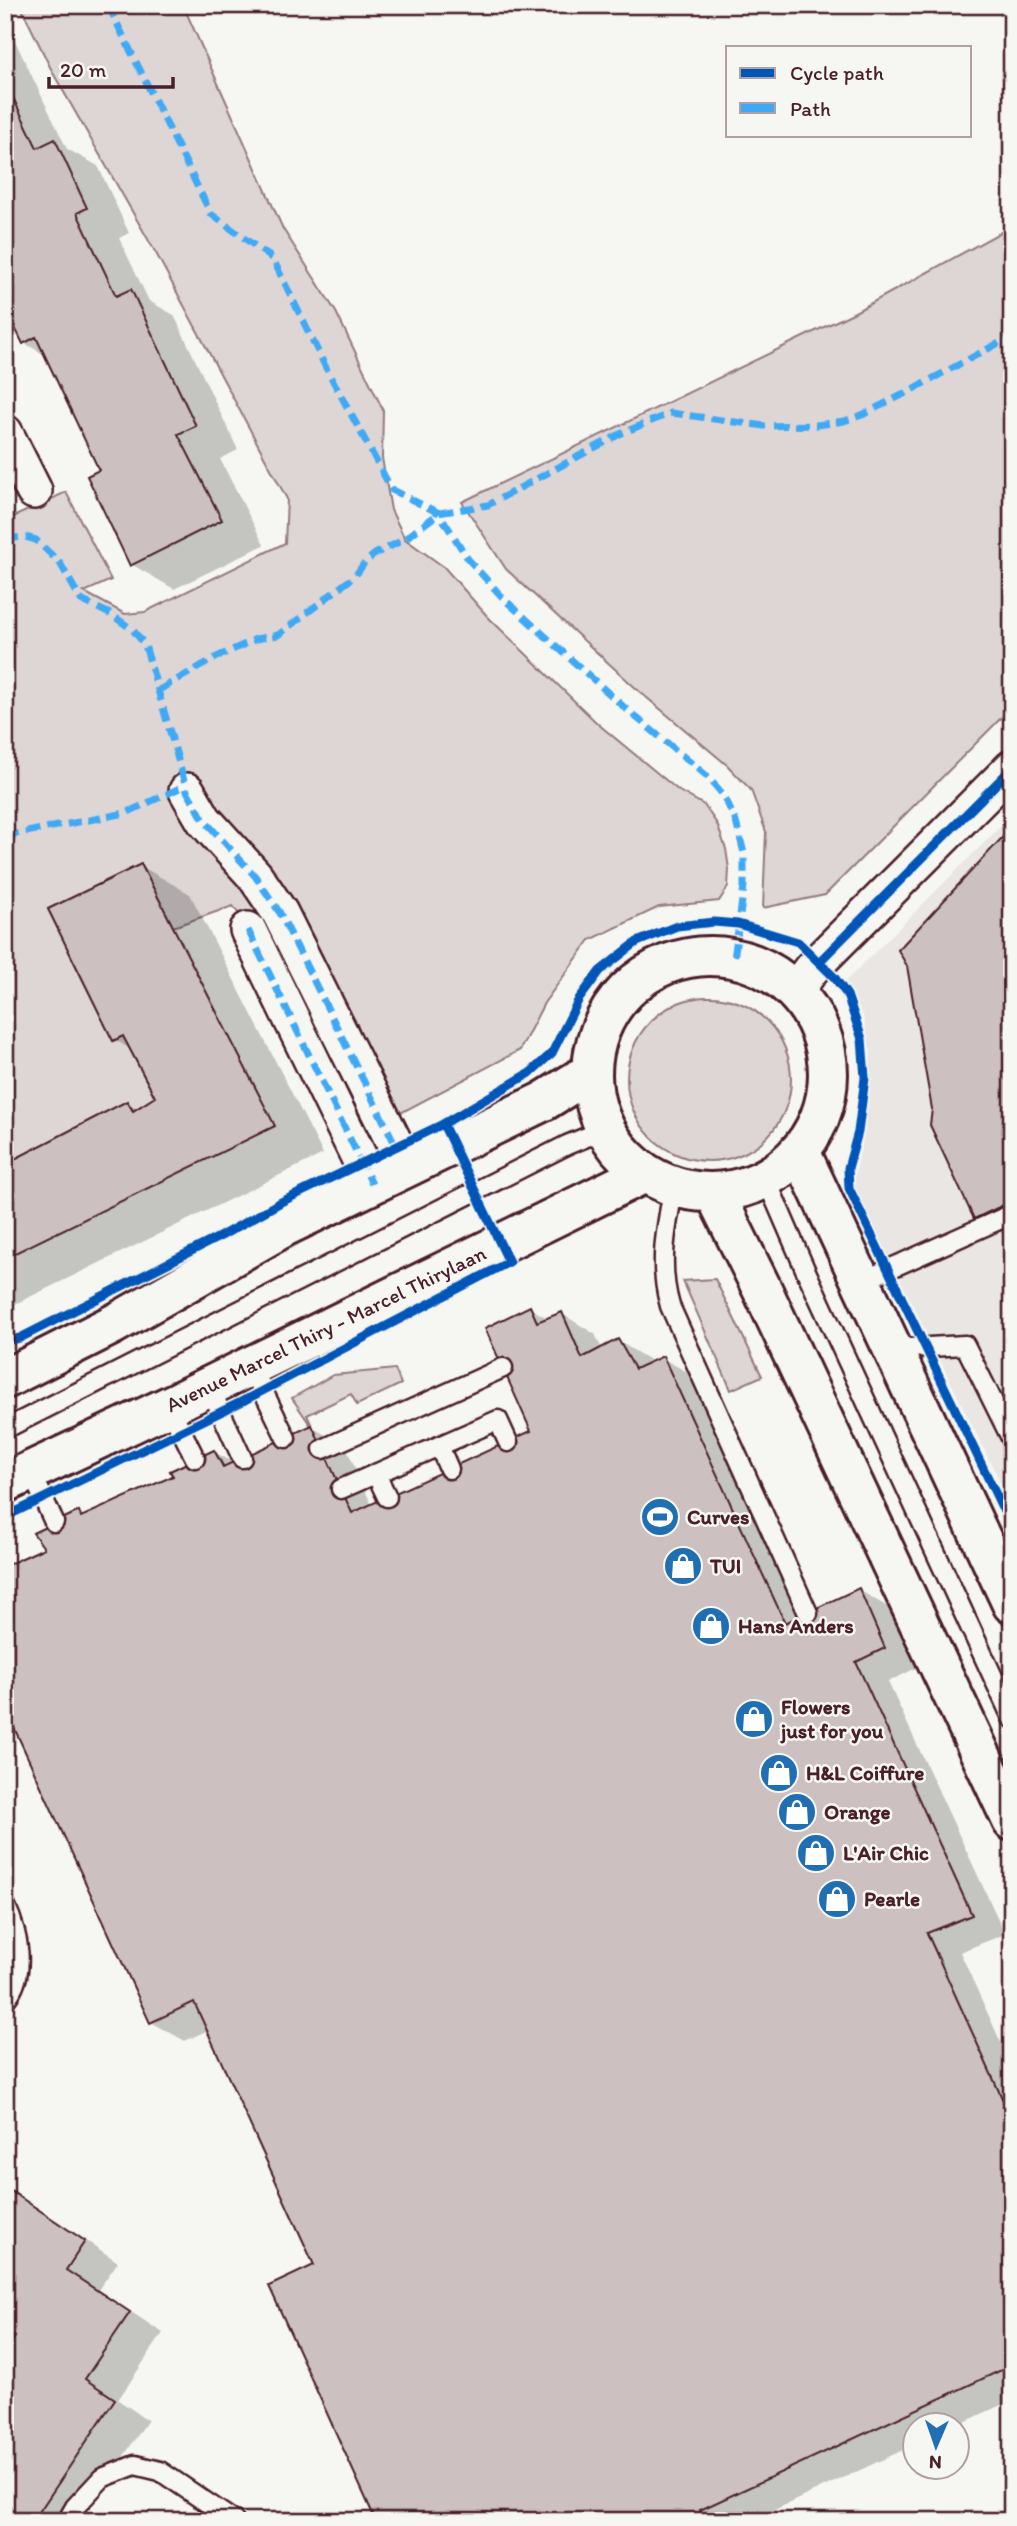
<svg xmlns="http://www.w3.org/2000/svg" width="1017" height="2526" viewBox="0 0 1017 2526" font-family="Itim,sans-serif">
	<rect width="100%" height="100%" fill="#f6f6f2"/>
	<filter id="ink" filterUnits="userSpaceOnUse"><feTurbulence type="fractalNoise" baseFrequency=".0143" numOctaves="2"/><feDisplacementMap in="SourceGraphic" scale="14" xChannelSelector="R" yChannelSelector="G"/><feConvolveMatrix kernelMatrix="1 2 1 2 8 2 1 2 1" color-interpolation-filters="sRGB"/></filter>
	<g filter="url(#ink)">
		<path fill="#e9e6e3" d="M1012,815V1506L853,1184L865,1130L871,1053L863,1016L846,981Z"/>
		<g fill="#ddd6d5" stroke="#947a80" stroke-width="2">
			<path d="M20,5H183L283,229L336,312L383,410L382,458L391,510L405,539L444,567L488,617L598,724L679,791L704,805L717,824L726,849L729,869L728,887L719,901L659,907L590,940L544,1003L520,1050L391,1118L266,910L244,921L233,906L173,927L141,864L48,909L113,1041L123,1036L155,1097L133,1111L127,1101L5,1164V521L66,492L111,580L84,592L125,614L145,612L285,543L287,499L157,255L53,73Z"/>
			<path d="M1012,226V707L825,895L763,908L766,832L751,790L727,765L640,692L506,569L462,502L855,312Z"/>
			<circle cx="709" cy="1079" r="82"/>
			<path d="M715,1279L762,1376L731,1390L683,1281Z"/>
			<path d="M395,1369L401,1384L357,1405L351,1394L307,1415L330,1466L195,1527L170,1471L214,1450L224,1467L311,1426L292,1398L333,1375Z"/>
		</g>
		<g fill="#0003">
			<path d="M5,20L67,149L98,166L129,233L119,238L149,301L174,315L238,450L220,459L264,545L174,589L131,564L102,471L47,356L24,343L5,303Z"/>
			<path d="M1012,830V1236L1009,1237L976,1218Z"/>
			<path d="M141,866L190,894L323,1154L5,1309V1166L127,1103L138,1110L157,1098L132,1050L115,1040Z"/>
			<path d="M530,1308L549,1319L562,1314L595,1334L602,1349L618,1341L653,1362L662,1358L696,1377L805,1615L859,1590L893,1610L918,1667L888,1682L1005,1934L960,1952L1012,2067V2400L958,2425L916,2424V2444L751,2521H378L316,2266L208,2030L185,2041L151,2022L46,1548L79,1513L86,1517L175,1477L214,1452L235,1463L312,1427L346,1447L372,1506L534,1432Z"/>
			<path d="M5,2186L118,2262L98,2290L163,2333L118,2400L148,2420L80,2521H5L17,2336L5,2328Z"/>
		</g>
		<g fill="#ccc1c0" stroke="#4a1f2b" stroke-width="2">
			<path d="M5,81L37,148L55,139L87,208L77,213L116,296L131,289L196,426L178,434L222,520L130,566L87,476L99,470L36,337L23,344L5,307Z"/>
			<path d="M1012,827V1201L974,1219L930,1125L932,1109L907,966L898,950Z"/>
			<path d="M141,864L275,1126L5,1258V1164L127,1101L133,1111L155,1097L123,1036L113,1041L48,909Z"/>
			<path d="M530,1306L537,1322L562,1312L582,1358L618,1339L635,1369L663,1356L785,1623L859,1588L885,1648L856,1662L972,1915L927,1933L1012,2120V2369L1010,2366L700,2510L705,2521H376L269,2286L314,2265L194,2002L150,2023L5,1708V1566L44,1548L33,1533L79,1511L81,1517L173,1476L170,1471L214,1450L223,1467L312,1425L352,1513L531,1431L485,1328Z"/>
			<path d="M5,2187L85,2241L66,2270L130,2312L85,2379L115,2399L33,2521H5V2351L15,2337L5,2330Z"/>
		</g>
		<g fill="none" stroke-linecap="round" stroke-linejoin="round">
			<defs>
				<g id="lane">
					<path d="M766,1179L805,1269L1012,1718"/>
					<path d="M674,1186C666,1228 658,1265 670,1306L808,1613"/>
					<path d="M860,1282L1012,1214"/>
					<path d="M892,1349L965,1345L1012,1440"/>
					<path d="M251,1366L286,1438"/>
					<path d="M209,1386L242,1458"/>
					<path d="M169,1406L195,1458"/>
					<path d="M5,1429L567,1145L606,1129"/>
					<path d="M439,1446L449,1469"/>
					<path d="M323,1449L503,1368"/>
					<path d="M31,1471L54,1522"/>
					<path d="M376,1474L387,1497"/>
					<path d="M341,1489L498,1420L508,1442"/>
					<path d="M5,1904C18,1932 28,1974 5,2000"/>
					<path d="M67,2521L75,2507L102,2478L135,2465L160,2471L234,2521"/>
				</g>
				<g id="street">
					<path d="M5,433L34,491"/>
					<path d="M187,791L204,820L255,876L280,913L396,1146"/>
					<path d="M248,930L372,1184"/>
					<path d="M795,991L812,968L1012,768"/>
				</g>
				<g id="secondary">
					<circle cx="710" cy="1074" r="118"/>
					<path d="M800,1151L1012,1604"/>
					<path d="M714,1192L762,1289L1012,1821"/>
					<path d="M5,1379L114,1324L284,1227L544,1101L592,1071"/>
					<path d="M5,1483L169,1406L645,1173"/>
				</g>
			</defs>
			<use href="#lane" stroke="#4a1f2b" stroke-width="23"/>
			<use href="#street" stroke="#4a1f2b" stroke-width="40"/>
			<use href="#secondary" stroke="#4a1f2b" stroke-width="44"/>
			<use href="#lane" stroke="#f6f6f2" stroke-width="18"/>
			<use href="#street" stroke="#f6f6f2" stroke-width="35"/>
			<use href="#secondary" stroke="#f6f6f2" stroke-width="38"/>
			<g stroke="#3fa9f5" stroke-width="7" stroke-dasharray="14 7" stroke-linecap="butt">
				<path d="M108,5L211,214L273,259L325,366L392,490L439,513L468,559L504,599L625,708L707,776L724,796L736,822L744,853V886L734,959"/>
				<path d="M5,438L7,437"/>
				<path d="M5,539L25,537L36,540L60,563L81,600L112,615L133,630L145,645L187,791L204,820L255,876L280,913L396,1146"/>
				<path d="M159,690L217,657L256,639L278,635L355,576L365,562L375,554L405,539L439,513L488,505L622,433L671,413L764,426L817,425L844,421L862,415L902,395L1012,336"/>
				<path d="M5,836L126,813L184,786"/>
				<path d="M248,930L372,1184"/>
			</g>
			<defs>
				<g id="cycleway">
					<path d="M819,962L1012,768"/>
					<path d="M5,1341L20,1338L221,1236L281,1202L443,1124L530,1073L552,1053L579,999L600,971L637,942L677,926L714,922L738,924L798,942L835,978L847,995L862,1039L865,1078L858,1132L848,1168L849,1188L1012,1528"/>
					<path d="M5,1517L241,1402L509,1262L443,1124"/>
				</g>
			</defs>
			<use href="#cycleway" stroke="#f6f6f2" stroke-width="13"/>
			<use href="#cycleway" stroke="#0057b8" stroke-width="9"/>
		</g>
	</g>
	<defs>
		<symbol id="stadium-disc" viewBox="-11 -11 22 22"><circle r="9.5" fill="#1f6fb2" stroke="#f6f6f2"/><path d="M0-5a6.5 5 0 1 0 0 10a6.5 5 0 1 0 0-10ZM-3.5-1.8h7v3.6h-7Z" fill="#fff"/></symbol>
		<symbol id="shop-disc" viewBox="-11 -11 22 22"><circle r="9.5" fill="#1f6fb2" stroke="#f6f6f2"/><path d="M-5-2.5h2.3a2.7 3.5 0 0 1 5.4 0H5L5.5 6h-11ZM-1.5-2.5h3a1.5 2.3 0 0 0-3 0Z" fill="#fff"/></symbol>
	</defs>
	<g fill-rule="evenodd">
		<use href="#stadium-disc" x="638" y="1495" width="44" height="44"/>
		<use href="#shop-disc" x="661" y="1544" width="44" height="44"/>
		<use href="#shop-disc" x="689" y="1604" width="44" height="44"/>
		<use href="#shop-disc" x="732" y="1697" width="44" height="44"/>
		<use href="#shop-disc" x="757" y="1751" width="44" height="44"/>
		<use href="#shop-disc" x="775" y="1790" width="44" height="44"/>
		<use href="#shop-disc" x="794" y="1831" width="44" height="44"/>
		<use href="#shop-disc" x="815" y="1877" width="44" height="44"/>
	</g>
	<g text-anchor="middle" stroke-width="5" stroke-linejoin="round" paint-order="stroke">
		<g font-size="21" fill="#4a1f2b" stroke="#f6f6f2">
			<text transform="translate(326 1329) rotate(-26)" y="7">Avenue Marcel Thiry - Marcel Thirylaan</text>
		</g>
		<g font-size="21" font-weight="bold" fill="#4a1f2b" stroke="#f6f6f2" text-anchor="start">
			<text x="687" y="1524">Curves</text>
			<text x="710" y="1573">TUI</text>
			<text x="738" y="1633">Hans Anders</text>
			<text x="781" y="1714">Flowers<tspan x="781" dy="24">just for you</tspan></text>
			<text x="806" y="1780">H&amp;L Coiffure</text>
			<text x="824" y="1819">Orange</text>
			<text x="843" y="1860">L'Air Chic</text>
			<text x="864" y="1906">Pearle</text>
		</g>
	</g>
	<rect width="1017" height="2526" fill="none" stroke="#f6f6f2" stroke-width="28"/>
	<rect x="14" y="14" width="989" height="2498" fill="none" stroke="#4a1f2b" stroke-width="2.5" filter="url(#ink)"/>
	<rect x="726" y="46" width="245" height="91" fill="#f6f6f2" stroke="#b1a0a2" stroke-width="2"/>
	<rect x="740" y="68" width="35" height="10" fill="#0057b8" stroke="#b1a0a2" stroke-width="2"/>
	<text x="790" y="80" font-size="21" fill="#4a1f2b">Cycle path</text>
	<rect x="740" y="103" width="35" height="10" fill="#3fa9f5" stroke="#b1a0a2" stroke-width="2"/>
	<text x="790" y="116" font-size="21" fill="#4a1f2b">Path</text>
	<g transform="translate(936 2446) rotate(182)"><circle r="33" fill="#f6f6f2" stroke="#b1a0a2" stroke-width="2"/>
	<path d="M0-5L12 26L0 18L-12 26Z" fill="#1f6fb2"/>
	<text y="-10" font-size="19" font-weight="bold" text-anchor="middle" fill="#4a1f2b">N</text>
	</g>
	<path d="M49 77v10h124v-10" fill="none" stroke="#4a1f2b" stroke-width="3.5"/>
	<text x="60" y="77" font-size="21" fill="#4a1f2b" stroke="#f6f6f2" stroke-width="5" paint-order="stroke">20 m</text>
</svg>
